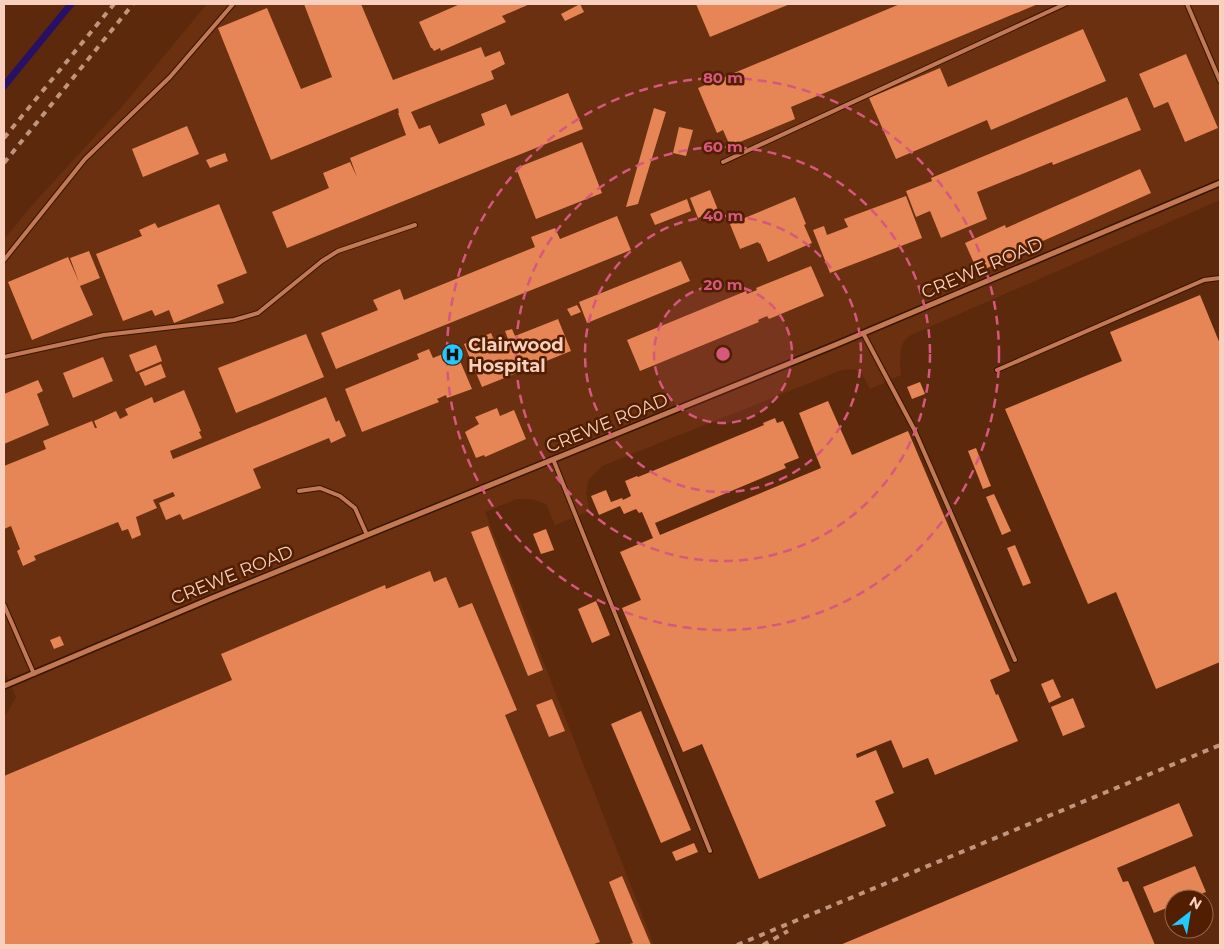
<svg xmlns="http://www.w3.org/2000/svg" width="1224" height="949" viewBox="0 0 1224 949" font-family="Montserrat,sans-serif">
	<rect width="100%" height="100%" fill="#5d290c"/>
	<path fill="#6a3010" d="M207,4H1220V200L909,336L904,341L901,349L900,361L901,375L870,389L862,374L854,369L842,370L602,466L588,481L586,493L590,511L555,525L546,504L532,499H517L485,512L654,945H4V715L7,713L16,697L4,670V239L36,201L120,109Z"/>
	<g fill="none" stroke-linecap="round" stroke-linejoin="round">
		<path stroke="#281165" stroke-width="7" d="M4,86L71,4"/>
	</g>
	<g fill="#e68555">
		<path d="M304,4H361L393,80L481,47L485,57L500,51L505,64L491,71L494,79L411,112L419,129L430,125L439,144L485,125L481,114L506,104L511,116L568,93L583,129L287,248L272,212L329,188L323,173L350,162L357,177L350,158L406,135L398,113H399L398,108L271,160L218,28L267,8L301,89L332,77Z"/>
		<path d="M460,4H530L502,16L506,22L441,51L440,48L434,51L432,48H431L419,22Z"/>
		<path d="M580,4L584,12L565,21L561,14Z"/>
		<path d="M696,4H790L710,37Z"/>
		<path d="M900,4H1038L791,107L795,119L730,146L723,130L717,133L698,88Z"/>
		<path d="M1083,29L1106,81L991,130L987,120L896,159L869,98L940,68L948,87Z"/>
		<path d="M1186,54L1218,128L1185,142L1168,102L1154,108L1139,74Z"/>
		<path d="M1127,97L1141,130L1053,165L1052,162L977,192L987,219L941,238L930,211L916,217L906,191L932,181L931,178Z"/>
		<path d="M654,108L666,112L638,204L626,207Z"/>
		<path d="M187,126L199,154L143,177L132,149Z"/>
		<path d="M679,127L693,130L686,156L673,153Z"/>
		<path d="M582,142L602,193L536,219L516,168Z"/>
		<path d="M225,153L228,161L210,168L206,160Z"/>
		<path d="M1140,169L1151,193L1018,252L1019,254L978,272L965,243L1005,225L1006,228Z"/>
		<path d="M710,190L718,210L698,218L690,198Z"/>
		<path d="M906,196L922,238L830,273L813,230L824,226L827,235L848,227L844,219Z"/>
		<path d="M795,197L806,224L804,225L812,243L768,262L760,243L759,244L758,242L740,249L730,224Z"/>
		<path d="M687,199L691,211L655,225L650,214Z"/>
		<path d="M219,204L247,273L217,285L224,303L174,323L169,310L155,316L152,310L123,321L96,254L142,236L139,230L155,223L158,228Z"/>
		<path d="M617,216L631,250L336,369L321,333L378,310L373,300L400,289L404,300L535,247L531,237L555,228L560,239Z"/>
		<path d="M89,251L100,278L80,286L93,315L32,340L8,282L68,257L79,282L70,258Z"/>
		<path d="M681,261L690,281L587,323L579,302Z"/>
		<path d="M811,266L824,296L769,319L767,316L758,320L759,322L640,371L627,340L746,291L747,294L757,290L756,288Z"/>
		<path d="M1200,295L1220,344V662L1156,689L1116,592L1088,604L1005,409L1122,361L1110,332Z"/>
		<path d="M577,305L581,312L571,316L567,309Z"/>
		<path d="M558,319L571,351L482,387L464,344L491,333L496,344L508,339L505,331L512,329L515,336Z"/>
		<path d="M306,334L324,377L236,413L218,368Z"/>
		<path d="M156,345L162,361L136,372L129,355Z"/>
		<path d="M429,349L433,358L455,349L472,389L447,398L446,395L437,399L439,402L362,432L345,389L419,359L417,354Z"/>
		<path d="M103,357L113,381L73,398L63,373Z"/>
		<path d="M161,364L166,377L145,386L139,373Z"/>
		<path d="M38,380L43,391L37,394L49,425L4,444V394Z"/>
		<path d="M920,382L925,394L912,399L907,387Z"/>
		<path d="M184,390L201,431L199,432L202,438L170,451L173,459L326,397L336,422L339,420L346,436L331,443L329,438L253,469L261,488L183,520L180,514L166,520L159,503L175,496L173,492L153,500L157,508L136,517L141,535L132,539L128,529L122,531L118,522L34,556L36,560L23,566L17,551L20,549L11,526L4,529V466L46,449L43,441L92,421L95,428H97L94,421L116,411L120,419L128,415L125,409L152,397L154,403Z"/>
		<path d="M828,401L852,455L908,431L1010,671L990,680L996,695L998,694L1018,741L935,775L928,758L903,768L891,740L856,754L857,758L876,750L894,793L875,801L886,826L759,879L702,744L683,752L622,608L641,600L620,552L653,538L642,512L639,513L636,509L624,514L620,506L599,515L591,496L606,490L611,502L622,498L623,500L631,496L625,481L637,476L638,477L764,425L763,423L775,418L777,423L783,421L799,458L784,464L786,468L655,523L660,535L821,468L799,413Z"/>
		<path d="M497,408L500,416L514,410L526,439L485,457L484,455L476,458L465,432L479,424L475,417Z"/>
		<path d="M976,448L991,486L983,489L968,451Z"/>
		<path d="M994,494L1011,531L1002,535L986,497Z"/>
		<path d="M488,526L543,670L528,676L471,532Z"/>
		<path d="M546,529L554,550L541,554L533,534Z"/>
		<path d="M1015,545L1031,583L1023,586L1007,548Z"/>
		<path d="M430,571L434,582L446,577L459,608L472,603L517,710L505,715L600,942L591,945H4V776L232,680L221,654L385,585L386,589Z"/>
		<path d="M596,601L610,635L592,643L578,609Z"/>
		<path d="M60,636L64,645L54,649L50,640Z"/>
		<path d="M1053,679L1061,697L1049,703L1041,684Z"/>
		<path d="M1073,698L1085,727L1063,736L1051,707Z"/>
		<path d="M552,699L565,731L549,737L536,705Z"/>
		<path d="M641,711L691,830L661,843L611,724Z"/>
		<path d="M1179,803L1193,836L1117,868L1123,882L1128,881L1155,945H840Z"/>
		<path d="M694,843L698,852L676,861L672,852Z"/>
		<path d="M1195,866L1206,892L1189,899H1174V905L1154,913L1143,887Z"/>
		<path d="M622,876L651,945H626L633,943L609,882Z"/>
	</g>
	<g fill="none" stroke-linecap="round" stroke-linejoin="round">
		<defs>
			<g id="lane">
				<path d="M1187,4L1220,81"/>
				<path d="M723,162L1065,4"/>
				<path d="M4,260L85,159L170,77L233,4"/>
				<path d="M863,333L914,429L1015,660"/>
				<path d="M4,357L104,335L234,320L258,313L322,261L338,251L415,225"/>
				<path d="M997,370L1204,280L1220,278"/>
				<path d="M553,459L710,851"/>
				<path d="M299,491L320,488L340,496L355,508L367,535"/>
				<path d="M4,605L34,674"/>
			</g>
			<path id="street" d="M4,686L212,598L835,345L1220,183"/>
		</defs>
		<use href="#lane" stroke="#391503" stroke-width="6"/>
		<use href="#street" stroke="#391503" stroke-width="8"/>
		<use href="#lane" stroke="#c37954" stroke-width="4"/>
		<use href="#street" stroke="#c37954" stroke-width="5"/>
		<g stroke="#c1947d" stroke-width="4" stroke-dasharray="6 6" stroke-linecap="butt">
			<path d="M4,138L114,4"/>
			<path d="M4,163L133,4"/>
			<path d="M737,945L1220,745"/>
			<path d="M763,945L788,931"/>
		</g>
	</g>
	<circle cx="723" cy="354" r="69" fill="#d5587d" fill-opacity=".12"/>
	<g fill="none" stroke="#d5587d" stroke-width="2.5" stroke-dasharray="9 6">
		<circle cx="723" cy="354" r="69"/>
		<circle cx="723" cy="354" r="138"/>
		<circle cx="723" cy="354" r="207"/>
		<circle cx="723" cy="354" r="276"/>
	</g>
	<defs>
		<symbol id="hospital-disc" viewBox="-11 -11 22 22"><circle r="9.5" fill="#22c9fe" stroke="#511e01"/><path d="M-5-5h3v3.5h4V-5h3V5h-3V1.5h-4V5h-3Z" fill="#111"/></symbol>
	</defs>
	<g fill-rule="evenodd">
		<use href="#hospital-disc" x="440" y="342" width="25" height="25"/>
	</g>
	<g text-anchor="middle" stroke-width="5" stroke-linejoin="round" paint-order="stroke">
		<g font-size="18" fill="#f9d0bd" stroke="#511e01">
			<text transform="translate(982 268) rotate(-23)" y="6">CREWE ROAD</text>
			<text transform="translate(607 423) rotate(-22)" y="6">CREWE ROAD</text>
			<text transform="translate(232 575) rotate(-22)" y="6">CREWE ROAD</text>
		</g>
		<g font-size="18" font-weight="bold" fill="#f9d0bd" stroke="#511e01" text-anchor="start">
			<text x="468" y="351">Clairwood<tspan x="468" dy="21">Hospital</tspan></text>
		</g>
	</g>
	<circle cx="723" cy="354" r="8" fill="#d5587d" stroke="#511e01" stroke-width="2.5"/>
	<g font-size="15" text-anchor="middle" font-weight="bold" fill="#d5587d" stroke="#511e01" stroke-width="5" stroke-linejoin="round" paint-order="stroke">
		<text x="723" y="83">80 m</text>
		<text x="723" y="152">60 m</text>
		<text x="723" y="221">40 m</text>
		<text x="723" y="290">20 m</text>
	</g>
	<rect width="1224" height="949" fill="none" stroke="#f9d0bd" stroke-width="10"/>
	<g transform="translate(1189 914) rotate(31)"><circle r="24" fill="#511e01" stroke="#94654c"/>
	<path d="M0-4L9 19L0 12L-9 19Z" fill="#22c9fe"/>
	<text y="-8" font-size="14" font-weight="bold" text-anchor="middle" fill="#f9d0bd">N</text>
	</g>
</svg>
